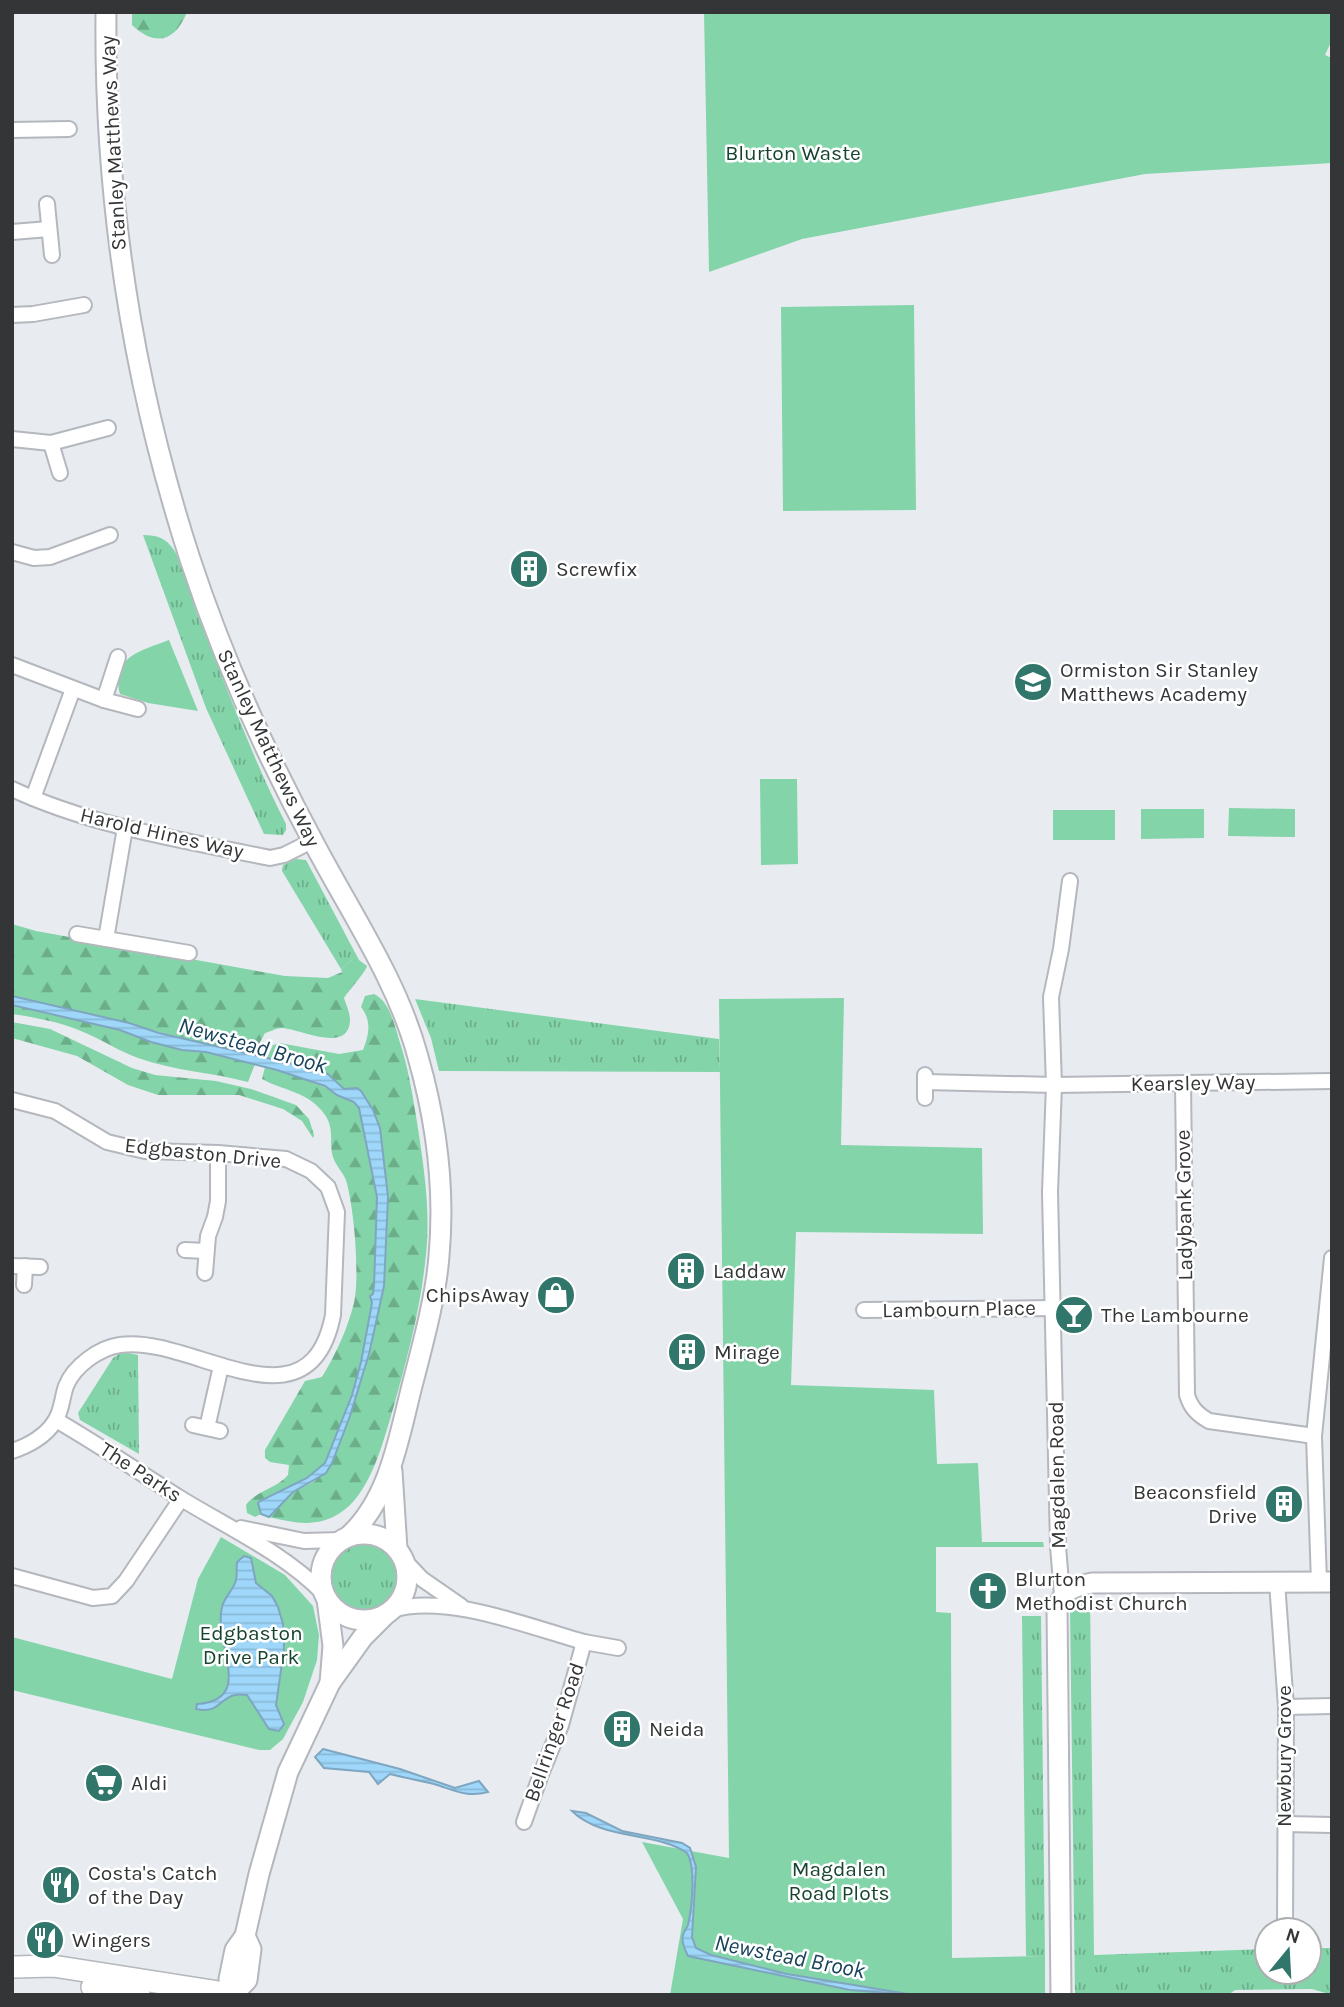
<svg xmlns="http://www.w3.org/2000/svg" width="1344" height="2007" viewBox="0 0 1344 2007" font-family="Karla,sans-serif">
	<defs>
		<pattern id="grass-tufts" width="24" height="20" patternUnits="userSpaceOnUse" patternTransform="scale(1.75)"><rect width="24" height="20" fill="#83d4a9"/><path d="M3 7l-1-3M5 7V3M7 7l1-3M15 17l-1-3M17 17v-4M19 17l1-3" fill="none" stroke="#6cad8a"/></pattern>
		<pattern id="forest-firs" width="22" height="20" patternUnits="userSpaceOnUse" patternTransform="scale(1.75)"><rect width="22" height="20" fill="#83d4a9"/><path d="M5 1l3.5 6h-7zM16 11l3.5 6h-7z" fill="#6cad8a"/></pattern>
		<pattern id="water-rules" width="6" height="5" patternUnits="userSpaceOnUse" patternTransform="scale(1.75)"><rect width="6" height="5" fill="#9fd7fa"/><path d="M0 2.5h6" fill="none" stroke="#89b9d7"/></pattern>
	</defs>
	<rect width="100%" height="100%" fill="#e8ecf1"/>
	<g fill="url(#grass-tufts)">
		<path d="M143,535C157,535 166,538 174,550C184,565 191,598 198,616C226,686 252,757 286,824V830L283,835L264,834L206,708Z"/>
		<path d="M296,859L306,860L359,960H352L341,969L282,871L283,865Z"/>
		<path d="M415,999L719,1039L720,1072L439,1071L431,1038Z"/>
		<path d="M128,1353L138,1355L139,1454L80,1420L78,1413L113,1358L119,1354Z"/>
		<circle cx="364" cy="1577" r="34"/>
		<path d="M1090,1591L1094,1955L1267,1949V1972H1309V1948H1332V1995L1312,1989L1235,1990L1228,1995H1075L1070,1607L1076,1599Z"/>
		<path d="M1022,1616H1041L1045,1956H1026Z"/>
	</g>
	<g fill="url(#forest-firs)">
		<path d="M132,12H187C175,42 155,47 132,25Z"/>
		<path d="M12,924L36,931L285,976L328,978L342,972L341,969L352,960H359L367,966C365,973 350,989 344,998C346,1004 350,1013 350,1020C349,1055 299,1028 281,1028C276,1028 270,1032 265,1033L253,1055L12,996Z"/>
		<path d="M374,994C390,1001 395,1027 400,1043C408,1067 412,1092 416,1116C423,1161 431,1209 426,1254C421,1309 406,1363 391,1416C382,1446 369,1495 340,1513C317,1528 294,1523 269,1517L293,1492L315,1481L337,1450L369,1354L384,1286L388,1197L367,1099C360,1089 356,1088 344,1089L328,1074L267,1058L273,1045L280,1043L339,1054L363,1050C369,1035 372,1021 361,1007L365,996Z"/>
		<path d="M12,1005L120,1030L151,1042L182,1050L206,1052L255,1064L248,1082C211,1072 174,1071 138,1058C121,1052 106,1042 90,1035C65,1023 39,1018 12,1014Z"/>
		<path d="M12,1022L50,1029L132,1068L155,1075L216,1081L251,1089L296,1105L309,1119L314,1135L313,1138L302,1121L283,1109L239,1095H158L128,1085L77,1056L12,1038Z"/>
		<path d="M265,1067C286,1072 347,1092 359,1108C365,1135 375,1171 377,1198C382,1267 368,1354 343,1419C338,1431 332,1454 325,1464C310,1484 280,1488 260,1501L258,1504L261,1514L255,1517L247,1513L246,1505C258,1489 275,1490 288,1475L289,1465L270,1462L265,1458V1450L305,1381L322,1377C336,1354 347,1330 354,1303C360,1276 354,1207 346,1180C343,1173 338,1168 335,1162C326,1144 338,1130 322,1111C304,1090 283,1091 262,1079Z"/>
	</g>
	<g fill="#83d4a9">
		<path d="M704,12H1332V40L1325,55L1332,58V163L1145,174L802,239L709,272Z"/>
		<path d="M914,305L916,510L783,511L781,307Z"/>
		<path d="M169,640L198,711L148,703L120,694C111,656 141,651 169,640Z"/>
		<path d="M760,779H797L798,864L761,865Z"/>
		<path d="M1229,808L1295,809V837L1228,836Z"/>
		<path d="M1141,809H1204V838L1141,839Z"/>
		<rect x="1053" y="810" width="62" height="30"/>
		<path d="M844,998L841,1145L982,1148L983,1234L796,1232L791,1385L934,1390L937,1464L978,1463L982,1542H1043L1044,1547H936V1612L951,1613L952,1958L1045,1956V1995H670L683,1919L642,1842L729,1858L719,999Z"/>
		<path d="M221,1537L285,1575L313,1606L319,1635L317,1660L303,1702L283,1739L270,1750H259L12,1690V1637L172,1679L198,1579Z"/>
	</g>
	<g fill="url(#water-rules)" stroke="#7fa6c0" stroke-width="2">
		<path d="M12,996L129,1023L159,1033L315,1069L328,1074L344,1089L357,1088L361,1091L373,1110L380,1128L388,1197L384,1286L369,1354L350,1416L332,1463L326,1473L293,1492L269,1517L261,1514L258,1503L260,1501L307,1478L325,1463L352,1395L361,1362L372,1303L370,1296L373,1294L374,1286L377,1197L359,1108L354,1102L337,1095L325,1086L277,1070L206,1052L182,1050L151,1042L120,1030L12,1005Z"/>
		<path d="M244,1556L251,1558L256,1583L272,1596L278,1607L283,1624L284,1649L276,1705L284,1724L279,1731L269,1729L247,1695C243,1695 239,1694 235,1695C218,1699 219,1714 196,1709L197,1704C256,1700 213,1645 222,1607C224,1598 232,1591 235,1583C238,1576 236,1569 237,1562Z"/>
		<path d="M323,1749L400,1769L455,1788L479,1781L488,1792C467,1798 454,1790 434,1784C419,1780 404,1778 390,1774L378,1784L369,1772L324,1768L315,1757Z"/>
		<path d="M572,1811L586,1813L622,1831L682,1843L690,1848L696,1867L692,1937L696,1948L711,1955L787,1974L914,1995L850,1990L688,1956C685,1950 681,1941 683,1935C684,1931 687,1928 688,1925C692,1908 696,1867 687,1853C657,1832 601,1840 572,1811Z"/>
	</g>
	<g fill="none" stroke-linecap="round" stroke-linejoin="round">
		<defs>
			<g id="street">
				<path d="M12,130L69,129"/>
				<path d="M47,204L52,255"/>
				<path d="M12,232L49,229"/>
				<path d="M12,315L33,314L84,305"/>
				<path d="M12,439L51,443L108,428"/>
				<path d="M51,443L60,473"/>
				<path d="M12,552L34,558L50,557L110,535"/>
				<path d="M12,665L104,700L138,709"/>
				<path d="M104,700L118,657"/>
				<path d="M12,789C94,827 183,840 270,858L284,855L312,841"/>
				<path d="M33,798L73,689"/>
				<path d="M77,934L189,953"/>
				<path d="M106,939L125,828"/>
				<path d="M925,1075V1098"/>
				<path d="M925,1082L1054,1085L1332,1081"/>
				<path d="M1183,1083L1187,1395C1191,1408 1197,1414 1209,1421L1314,1436"/>
				<path d="M12,1100L55,1111L107,1142L128,1147L145,1151L218,1153L286,1159L311,1171L328,1187L337,1212L333,1315C309,1437 191,1334 120,1345C99,1348 74,1366 66,1386C62,1397 62,1411 55,1421C46,1436 28,1446 12,1451"/>
				<path d="M185,1250L206,1251"/>
				<path d="M12,1266L40,1267"/>
				<path d="M205,1273L208,1236L215,1217L218,1201V1153"/>
				<path d="M24,1285L25,1266"/>
				<path d="M864,1310L1054,1308"/>
				<path d="M56,1420C99,1445 139,1472 180,1498C229,1528 284,1553 324,1594"/>
				<path d="M193,1425L220,1431"/>
				<path d="M207,1428L221,1366"/>
				<path d="M241,1528L304,1541L341,1540"/>
				<path d="M403,1559L422,1579L461,1606"/>
				<path d="M12,1576L93,1598L112,1596L126,1581L181,1499"/>
				<path d="M1277,1582L1286,1707L1285,1930"/>
				<path d="M1319,1582L1314,1436L1332,1258"/>
				<path d="M1062,1595L1058,1546L1050,1192L1054,1085L1051,997L1061,949L1070,881"/>
				<path d="M391,1610C447,1593 529,1627 584,1642"/>
				<path d="M1286,1707L1332,1706"/>
				<path d="M524,1822L541,1774L561,1725L584,1642L618,1648"/>
				<path d="M1285,1824L1332,1825"/>
			</g>
			<g id="secondary">
				<path d="M106,12C104,200 132,380 190,559C223,659 266,755 316,847C352,915 398,982 418,1057C436,1120 445,1190 439,1256C436,1296 423,1343 413,1382C399,1435 391,1497 349,1536"/>
				<path d="M392,1471L397,1549"/>
				<circle cx="364" cy="1577" r="43"/>
				<path d="M327,1599L333,1646L330,1683"/>
				<path d="M233,1994L247,1980L251,1949L245,1936"/>
				<path d="M233,1995L229,1979L235,1950L245,1936L259,1874L288,1772L330,1683L363,1637L386,1614"/>
				<path d="M1061,1995L1057,1608C1065,1589 1072,1587 1092,1583L1332,1582"/>
			</g>
			<g id="primary">
				<path d="M14,1967L53,1966L238,1995"/>
				<path d="M92,1987L139,1995"/>
			</g>
		</defs>
		<use href="#street" stroke="#b4b7bd" stroke-width="18"/>
		<use href="#secondary" stroke="#b4b7bd" stroke-width="23"/>
		<use href="#primary" stroke="#b4b7bd" stroke-width="24"/>
		<use href="#street" stroke="#fff" stroke-width="14"/>
		<use href="#secondary" stroke="#fff" stroke-width="19"/>
		<use href="#primary" stroke="#fff" stroke-width="21"/>
	</g>
	<defs>
		<symbol id="building-disc" viewBox="-11 -11 22 22"><circle r="9.5" fill="#30766b" stroke="#fff"/><path d="M-4-6H4V6H1V3H-1V6H-4ZM-2.5-4.3h1.7v1.8h-1.7ZM.8-4.3h1.7v1.8H.8ZM-2.5-1h1.7V.8h-1.7ZM.8-1h1.7V.8H.8Z" fill="#fff"/></symbol>
		<symbol id="school-disc" viewBox="-11 -11 22 22"><circle r="9.5" fill="#30766b" stroke="#fff"/><path d="M0-5L7-2L0 1L-7-2ZM-4 1L0 2.5L4 1V4Q0 6-4 4Z" fill="#fff"/></symbol>
		<symbol id="shop-disc" viewBox="-11 -11 22 22"><circle r="9.5" fill="#30766b" stroke="#fff"/><path d="M-5-2.5h2.3a2.7 3.5 0 0 1 5.4 0H5L5.5 6h-11ZM-1.5-2.5h3a1.5 2.3 0 0 0-3 0Z" fill="#fff"/></symbol>
		<symbol id="bar-disc" viewBox="-11 -11 22 22"><circle r="9.5" fill="#30766b" stroke="#fff"/><path d="M-6-5H6L.8 .8V4.5H3.5V6h-7V4.5H-.8V.8Z" fill="#fff"/></symbol>
		<symbol id="church-disc" viewBox="-11 -11 22 22"><circle r="9.5" fill="#30766b" stroke="#fff"/><path d="M-1.2-6h2.4v3.5h3.3v2.4h-3.3V6h-2.4V-.1h-3.3v-2.4h3.3Z" fill="#fff"/></symbol>
		<symbol id="supermarket-disc" viewBox="-11 -11 22 22"><circle r="9.5" fill="#30766b" stroke="#fff"/><path d="M-6-5.5h2.5l.6 2H6L4.5 2H-2.5L-4.4-4H-6ZM-1.5 3.2a1.3 1.3 0 1 0 .1 0ZM3 3.2a1.3 1.3 0 1 0 .1 0Z" fill="#fff"/></symbol>
		<symbol id="restaurant-disc" viewBox="-11 -11 22 22"><circle r="9.5" fill="#30766b" stroke="#fff"/><path d="M-5-6h1v4h1v-4h1v4h1v-4h1v5L-1.5 .5V6h-2V.5L-5-1ZM5-6V6H3V1.5H1.5Q1.5-4 5-6Z" fill="#fff"/></symbol>
	</defs>
	<g fill-rule="evenodd">
		<use href="#building-disc" x="507" y="547" width="44" height="44"/>
		<use href="#school-disc" x="1011" y="660" width="44" height="44"/>
		<use href="#building-disc" x="664" y="1249" width="44" height="44"/>
		<use href="#shop-disc" x="534" y="1273" width="44" height="44"/>
		<use href="#bar-disc" x="1052" y="1293" width="44" height="44"/>
		<use href="#building-disc" x="665" y="1330" width="44" height="44"/>
		<use href="#building-disc" x="1262" y="1482" width="44" height="44"/>
		<use href="#church-disc" x="966" y="1569" width="44" height="44"/>
		<use href="#building-disc" x="600" y="1707" width="44" height="44"/>
		<use href="#supermarket-disc" x="82" y="1761" width="44" height="44"/>
		<use href="#restaurant-disc" x="39" y="1863" width="44" height="44"/>
		<use href="#restaurant-disc" x="23" y="1918" width="44" height="44"/>
	</g>
	<g text-anchor="middle" stroke-width="5" stroke-linejoin="round" paint-order="stroke">
		<g font-size="21" fill="#333537" stroke="#fff">
			<text transform="translate(113 143) rotate(-93)" y="7">Stanley Matthews Way</text>
			<text transform="translate(269 748) rotate(65)" y="7">Stanley Matthews Way</text>
			<text transform="translate(162 833) rotate(13)" y="7">Harold Hines Way</text>
			<text transform="translate(1193 1083) rotate(-1)" y="7">Kearsley Way</text>
			<text transform="translate(203 1153) rotate(6)" y="7">Edgbaston Drive</text>
			<text transform="translate(1184 1205) rotate(-91)" y="7">Ladybank Grove</text>
			<text transform="translate(959 1309) rotate(-1)" y="7">Lambourn Place</text>
			<text transform="translate(141 1472) rotate(33)" y="7">The Parks</text>
			<text transform="translate(1057 1475) rotate(-91)" y="7">Magdalen Road</text>
			<text transform="translate(554 1732) rotate(-71)" y="7">Bellringer Road</text>
			<text transform="translate(1284 1756) rotate(-90)" y="7">Newbury Grove</text>
		</g>
		<g font-size="21" fill="#16442e" stroke="#fff">
			<text x="793" y="160">Blurton Waste</text>
			<text x="251" y="1640">Edgbaston<tspan x="251" dy="24">Drive Park</tspan></text>
			<text x="839" y="1876">Magdalen<tspan x="839" dy="24">Road Plots</tspan></text>
		</g>
		<g font-size="21" fill="#333537" stroke="#fff" text-anchor="start">
			<text x="556" y="576">Screwfix</text>
			<text x="1060" y="677">Ormiston Sir Stanley<tspan x="1060" dy="24">Matthews Academy</tspan></text>
			<text x="713" y="1278">Laddaw</text>
			<text x="529" y="1302" text-anchor="end">ChipsAway</text>
			<text x="1101" y="1322">The Lambourne</text>
			<text x="714" y="1359">Mirage</text>
			<text x="1257" y="1499" text-anchor="end">Beaconsfield<tspan x="1257" dy="24">Drive</tspan></text>
			<text x="1015" y="1586">Blurton<tspan x="1015" dy="24">Methodist Church</tspan></text>
			<text x="649" y="1736">Neida</text>
			<text x="131" y="1790">Aldi</text>
			<text x="88" y="1880">Costa's Catch<tspan x="88" dy="24">of the Day</tspan></text>
			<text x="72" y="1947">Wingers</text>
		</g>
		<g font-size="23" font-style="italic" fill="#18435b" stroke="#fff">
			<text transform="translate(253 1045) rotate(16)" y="8">Newstead Brook</text>
			<text transform="translate(790 1956) rotate(11)" y="8">Newstead Brook</text>
		</g>
	</g>
	<rect width="1344" height="2007" fill="none" stroke="#333537" stroke-width="28"/>
	<g transform="translate(1288 1951) rotate(18)"><circle r="33" fill="#ffffff" stroke="#adaeaf" stroke-width="2"/>
	<path d="M0-5L12 26L0 18L-12 26Z" fill="#30766b"/>
	<text y="-10" font-size="19" font-weight="bold" text-anchor="middle" fill="#333537">N</text>
	</g>
</svg>
